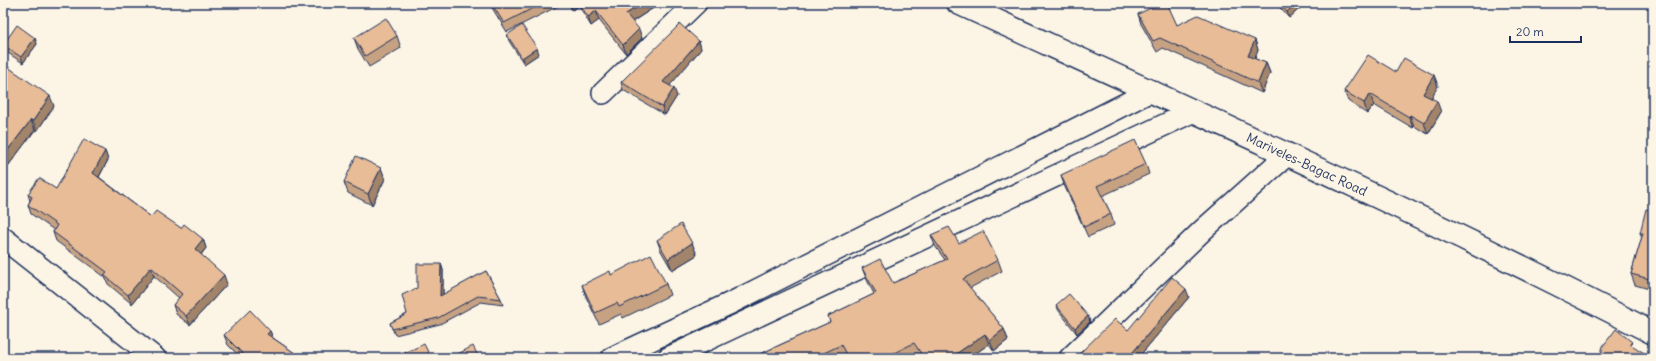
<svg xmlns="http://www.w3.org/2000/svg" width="1656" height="361" viewBox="0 0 1656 361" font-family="Delius,sans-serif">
	<rect width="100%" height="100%" fill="#fcf5e5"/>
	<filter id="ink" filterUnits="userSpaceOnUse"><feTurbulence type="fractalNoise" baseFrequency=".025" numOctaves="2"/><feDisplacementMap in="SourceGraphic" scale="8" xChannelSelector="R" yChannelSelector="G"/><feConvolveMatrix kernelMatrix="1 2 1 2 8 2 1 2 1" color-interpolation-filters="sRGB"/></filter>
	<g filter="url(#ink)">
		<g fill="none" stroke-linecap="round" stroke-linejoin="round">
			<defs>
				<g id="minor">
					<path d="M603,93L696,3"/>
					<path d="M3,238L155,358"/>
					<path d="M612,358L733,302L1151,91"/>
					<path d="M668,358L1194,111"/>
					<path d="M1070,358L1204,229L1288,154"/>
				</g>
				<path id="primary" d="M958,3C1191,110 1425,215 1653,333"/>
			</defs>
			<use href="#minor" stroke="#1b2f5e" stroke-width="24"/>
			<use href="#primary" stroke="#1b2f5e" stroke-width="25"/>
			<use href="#minor" stroke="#fcf5e5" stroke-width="21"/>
			<use href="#primary" stroke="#fcf5e5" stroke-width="22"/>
		</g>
		<g fill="#c7a282" stroke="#1b2f5e">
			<path d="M489,3H564L507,32Z"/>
			<path d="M568,3H658V5L632,22L642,38L626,54L599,20L591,26L579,6L572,10Z"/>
			<path d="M837,3H844L843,5Z"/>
			<path d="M1276,3H1306L1289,18Z"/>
			<path d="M1138,14L1177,25L1255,40L1258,50L1255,59L1266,63L1270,73L1262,93L1163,48L1157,52L1141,24Z"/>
			<path d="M507,35L539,54L524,64L509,41Z"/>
			<path d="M397,36L401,48L369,67L358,49L354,38Z"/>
			<path d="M35,38L37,44L23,63L5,51L3,45V44Z"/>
			<path d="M699,41L701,49L670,85L677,96L665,115L623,90L621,82Z"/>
			<path d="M3,68L54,106L37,131L35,130L8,166L3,162Z"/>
			<path d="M1396,72L1434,75L1438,86L1431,98L1441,112L1428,134L1414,126L1413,128L1374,105L1367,114L1348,101L1344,91Z"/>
			<path d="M105,151L108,160L99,177L151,217L181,228L203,239L206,248L201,255L227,284L190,325L176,314L173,305L179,298L154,276L132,304L108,284L105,277L56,241L53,232L54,230L31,214L28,205L30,201L28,194L56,189Z"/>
			<path d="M1146,164L1149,174L1102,196L1111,214L1114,225L1088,237L1064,185L1061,175Z"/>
			<path d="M381,168L385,179L372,205L348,193L344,182Z"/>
			<path d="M1653,211V290L1635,285L1631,274L1642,237L1640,233Z"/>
			<path d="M931,235L959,243L998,260L1002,271L970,288L1004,329L1008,340L994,351L989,344L969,358H920L917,354L909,358H847L845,355L840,358H759L758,355L830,322L828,316L874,294L866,278L862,268L893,283L945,260L935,246Z"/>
			<path d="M657,240L692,243L697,255L672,270L661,251Z"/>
			<path d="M441,264L443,270V295L486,271L501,299L503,305L481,302L440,324L395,335L390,323L407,314L417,288Z"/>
			<path d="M611,275L666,284L670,295L623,318L621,314L599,324L586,297L582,285Z"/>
			<path d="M1189,297L1138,358H1081L1079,354L1128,330Z"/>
			<path d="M1056,305L1088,316L1090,322L1077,334L1059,311Z"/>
			<path d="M270,331L273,338L302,358H241L228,345L224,335Z"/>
		</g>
		<g fill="#a2846a" stroke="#1b2f5e">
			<path d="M570,3H578L579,6L572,10Z"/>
			<path d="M644,3H658V5L630,23L626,14Z"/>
			<path d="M1296,3H1306L1289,18L1287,12Z"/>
			<path d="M596,11L599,20L591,26L588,17Z"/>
			<path d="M639,29L642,38L626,54L623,45Z"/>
			<path d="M35,38L37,44L23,63L21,57Z"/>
			<path d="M1255,40L1258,50L1251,66L1248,56Z"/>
			<path d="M699,41L701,49L666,90L663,82Z"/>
			<path d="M537,48L539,54L524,64L522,58Z"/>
			<path d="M1266,63L1270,73L1262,93L1258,83Z"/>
			<path d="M1434,75L1438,86L1427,105L1423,94Z"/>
			<path d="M674,88L677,96L665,115L662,107Z"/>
			<path d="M1370,94L1374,105L1367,114L1364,103Z"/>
			<path d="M50,96L54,106L37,131L33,121Z"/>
			<path d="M1437,101L1441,112L1428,134L1424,123Z"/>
			<path d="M1410,115L1414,126L1413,128L1409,117Z"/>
			<path d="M31,120L35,130L8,166L4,155Z"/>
			<path d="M105,151L108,160L96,182L93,173Z"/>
			<path d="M381,168L385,179L372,205L368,194Z"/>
			<path d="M203,239L206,248L198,258L195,249Z"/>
			<path d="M692,243L697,255L672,270L668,259Z"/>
			<path d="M441,264L443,270V302L440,296Z"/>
			<path d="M151,267L154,276L132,304L128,295Z"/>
			<path d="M224,275L227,284L190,325L186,316Z"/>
			<path d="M1186,289L1189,297L1138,358H1128Z"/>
			<path d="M1088,316L1090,322L1077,334L1075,328Z"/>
			<path d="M1004,329L1008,340L994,351L990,340Z"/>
			<path d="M270,331L274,341L267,334Z"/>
			<path d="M985,334L989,344L969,358H950Z"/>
		</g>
		<g fill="#e7bc97" stroke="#1b2f5e">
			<path d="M491,3H543L504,23Z"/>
			<path d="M579,3H644L626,14L639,29L623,45L596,11L588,17Z"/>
			<path d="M1161,3H1167L1177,25L1198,15L1255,40L1248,56L1266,63L1258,83L1160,38L1153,41L1138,14Z"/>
			<path d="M1279,3H1296L1287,12Z"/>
			<path d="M386,18L397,36L365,56L354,38Z"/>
			<path d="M680,24L699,41L663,82L674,88L662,107L621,82Z"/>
			<path d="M17,25L35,38L21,57L3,45Z"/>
			<path d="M522,25L537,48L522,58L507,35Z"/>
			<path d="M1368,55L1396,72L1404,58L1434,75L1423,94L1437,101L1424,123L1410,115L1409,117L1370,94L1364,103L1344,91Z"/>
			<path d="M5,65L50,96L33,121L31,120L4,155H3V68Z"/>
			<path d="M84,139L105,151L93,173L151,217L156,211L181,228L184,224L203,239L195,249L224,275L186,316L173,305L182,294L151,267L128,295L104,275L107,272L53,232L57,225L28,205L32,197L28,194L39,178L56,189Z"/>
			<path d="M1135,140L1146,164L1097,186L1111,214L1084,227L1061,175Z"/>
			<path d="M356,156L381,168L368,194L344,182Z"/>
			<path d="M1646,209L1653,211V280L1631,274L1643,233H1640Z"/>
			<path d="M681,224L692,243L668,259L657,240Z"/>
			<path d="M949,227L959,243L983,231L998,260L963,279L1004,329L990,340L985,334L950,358H924L914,343L884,358H848L841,345L813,358H760L758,355L830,322L828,316L876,293L862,268L880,259L893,283L947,259L931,235Z"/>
			<path d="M651,254L666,284L619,307L617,303L595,313L582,285L610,271L611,275Z"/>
			<path d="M417,264H441L440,296L486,271L501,299L478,296L438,318L392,329L390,323L407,314L402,295L417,288Z"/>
			<path d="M1172,277L1186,289L1128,358H1086L1079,354L1115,319L1128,330Z"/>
			<path d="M1069,294L1088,316L1075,328L1056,305Z"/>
			<path d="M250,310L270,331L267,334L302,358H247L224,335Z"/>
			<path d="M1616,329L1632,342L1630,344L1652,358H1600L1603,346Z"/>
			<path d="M424,344L431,358H394Z"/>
			<path d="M473,346L479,358H450Z"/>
		</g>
	</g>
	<g text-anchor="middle" stroke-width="3" stroke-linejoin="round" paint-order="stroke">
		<g font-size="13" fill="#1b2f5e" stroke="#fcf5e5">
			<text transform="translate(1307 164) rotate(25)" y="5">Mariveles-Bagac Road</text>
		</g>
	</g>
	<rect width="1656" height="361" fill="none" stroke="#fcf5e5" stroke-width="16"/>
	<rect x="8" y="8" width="1640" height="345" fill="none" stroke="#1b2f5e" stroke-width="1.5" filter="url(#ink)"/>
	<path d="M1510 36v6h71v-6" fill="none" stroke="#1b2f5e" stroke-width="2"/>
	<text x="1516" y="36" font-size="12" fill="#1b2f5e" stroke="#fcf5e5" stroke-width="3" paint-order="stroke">20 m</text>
</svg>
